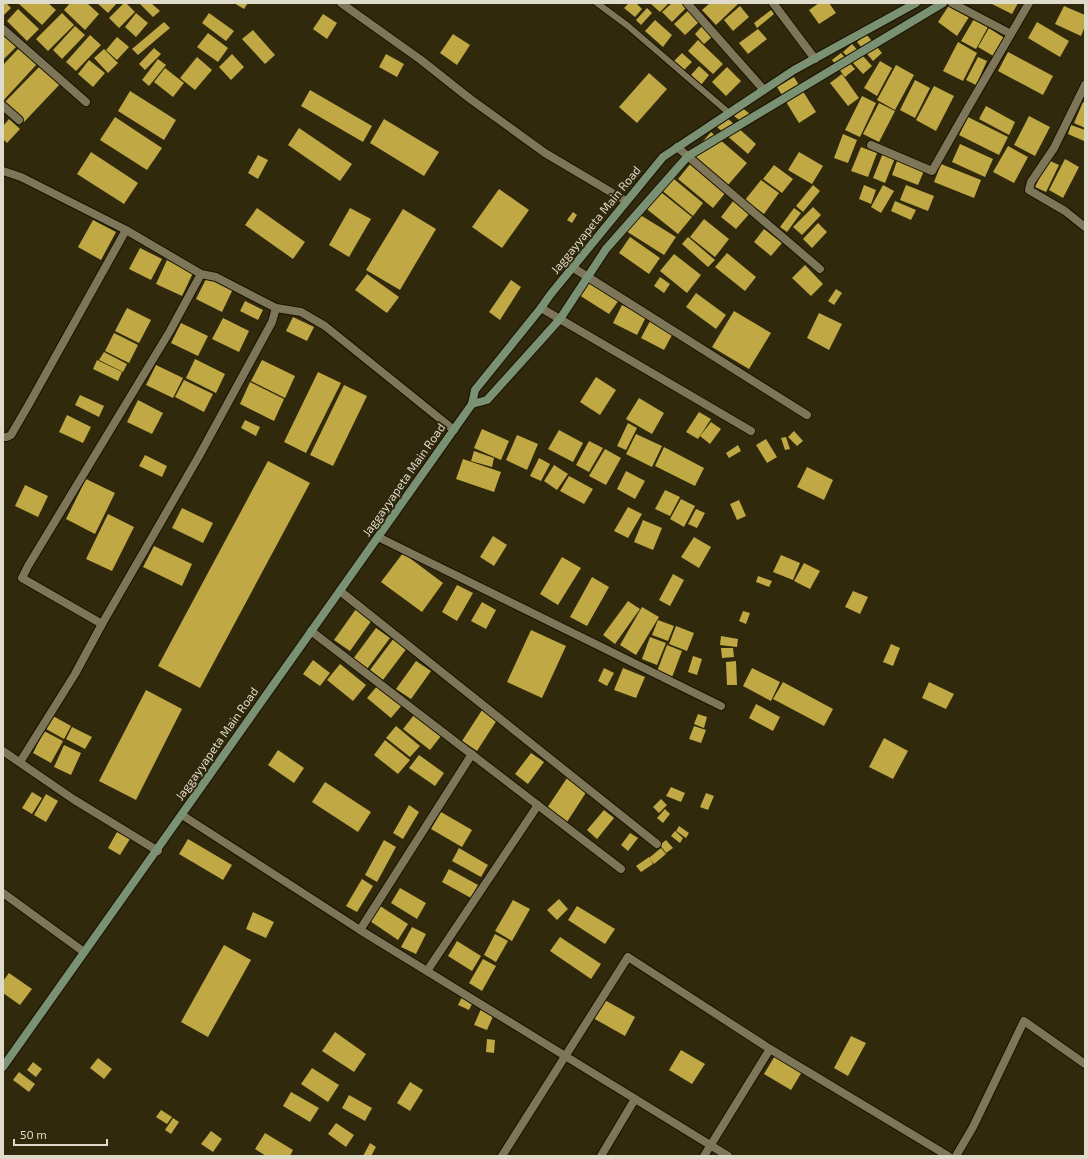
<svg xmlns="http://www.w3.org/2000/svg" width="1088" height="1159" viewBox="0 0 1088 1159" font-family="'Exo 2',sans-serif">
	<rect width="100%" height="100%" fill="#30290c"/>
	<g fill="#c0a944">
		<path d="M3,3H6L11,8L3,16Z"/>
		<path d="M18,3H48L56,10L42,25Z"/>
		<path d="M70,3H87L99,14L85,30L64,10Z"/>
		<path d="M97,3H117L108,13Z"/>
		<path d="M124,3H126L135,12L119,28L109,18Z"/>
		<path d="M139,3H151L160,11L153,17Z"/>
		<path d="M234,3H248L244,9Z"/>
		<path d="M629,3H636L642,9L635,17L624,8Z"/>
		<path d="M652,3H669L660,12L651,4Z"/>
		<path d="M672,3H681L686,8L672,22L662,12Z"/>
		<path d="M710,3H739L716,25L702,10Z"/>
		<path d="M819,3H829L836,13L819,24L809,10Z"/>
		<path d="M992,3H1018L1012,14L992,4Z"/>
		<path d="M950,4L969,17L957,36L938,22Z"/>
		<path d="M740,6L749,17L733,31L724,20Z"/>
		<path d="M1064,6L1085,15V26L1081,36L1055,24Z"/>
		<path d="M647,8L652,13L641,25L636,20Z"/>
		<path d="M18,9L39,29L27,41L7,21Z"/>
		<path d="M689,10L700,21L685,35L674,24Z"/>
		<path d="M771,10L774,14L757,28L754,23Z"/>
		<path d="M62,13L74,25L48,51L36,39Z"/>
		<path d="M136,13L148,23L136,37L125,27Z"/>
		<path d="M209,13L234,31L226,41L202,23Z"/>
		<path d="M323,14L337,23L327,39L313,29Z"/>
		<path d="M974,19L988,27L976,49L961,41Z"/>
		<path d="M655,20L672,35L663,47L645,31Z"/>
		<path d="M164,22L170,28L138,55L132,49Z"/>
		<path d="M1037,22L1069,41L1060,57L1028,38Z"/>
		<path d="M703,25L713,36L704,44L695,34Z"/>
		<path d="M75,26L85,35L62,59L53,50Z"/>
		<path d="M989,28L1006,39L995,57L978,47Z"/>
		<path d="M758,29L767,39L748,54L739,43Z"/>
		<path d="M253,30L275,55L265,64L242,39Z"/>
		<path d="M208,33L228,48L218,62L197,47Z"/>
		<path d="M3,34L17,46L3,60Z"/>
		<path d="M453,34L470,45L457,65L440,53Z"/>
		<path d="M866,34L882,53L873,61L857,42Z"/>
		<path d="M90,35L101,45L76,71L66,62Z"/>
		<path d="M117,37L129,47L117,60L106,50Z"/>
		<path d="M698,40L723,64L713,74L688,51Z"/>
		<path d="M958,42L977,53L963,81L943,71Z"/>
		<path d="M852,44L872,66L863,74L843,52Z"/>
		<path d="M19,48L37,64L3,101V65Z"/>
		<path d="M154,48L161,54L145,70L139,64Z"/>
		<path d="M104,49L118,63L108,73L94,58Z"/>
		<path d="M1008,52L1053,76L1043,95L998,71Z"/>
		<path d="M682,53L692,62L683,71L673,62Z"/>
		<path d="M841,53L855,69L845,77L832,60Z"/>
		<path d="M232,54L244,67L231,80L219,67Z"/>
		<path d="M386,54L404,64L397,77L379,67Z"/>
		<path d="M197,57L212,70L195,90L180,78Z"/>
		<path d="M978,57L987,61L976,85L966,80Z"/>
		<path d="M158,59L166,65L149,86L142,80Z"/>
		<path d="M89,60L105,73L93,87L78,74Z"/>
		<path d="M880,61L892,68L877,96L864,88Z"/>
		<path d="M41,65L61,83L24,122L4,103Z"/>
		<path d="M896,65L914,75L895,110L877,100Z"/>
		<path d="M699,66L709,75L701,85L691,75Z"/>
		<path d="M727,67L741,81L726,96L712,82Z"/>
		<path d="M165,68L184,83L173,97L154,82Z"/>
		<path d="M649,73L667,89L637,123L619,107Z"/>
		<path d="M842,74L859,98L848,106L830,83Z"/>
		<path d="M794,77L816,112L799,123L777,87Z"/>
		<path d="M915,80L930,88L915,118L900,110Z"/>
		<path d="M934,86L954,96L936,131L916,120Z"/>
		<path d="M310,90L372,126L363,142L301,106Z"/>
		<path d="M130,91L176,120L164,140L118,111Z"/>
		<path d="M862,96L876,103L860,137L845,130Z"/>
		<path d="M1083,102L1085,103V128L1074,123Z"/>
		<path d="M879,103L895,111L879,142L863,134Z"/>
		<path d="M986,106L1015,122L1009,135L979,119Z"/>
		<path d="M741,107L750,114L743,123L734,116Z"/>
		<path d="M1029,116L1050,127L1035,156L1014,145Z"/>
		<path d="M115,117L162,148L147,170L100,140Z"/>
		<path d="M726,117L756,144L748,154L717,127Z"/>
		<path d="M968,117L1008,137L999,155L959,135Z"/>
		<path d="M9,119L20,129L7,143L3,139V126Z"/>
		<path d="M384,119L439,152L424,176L370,143Z"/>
		<path d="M1071,125L1085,130L1084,141L1068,134Z"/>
		<path d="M299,128L352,164L340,181L288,145Z"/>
		<path d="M711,132L747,163L728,185L692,154Z"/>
		<path d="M843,134L857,140L848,163L834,158Z"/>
		<path d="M960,144L993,159L985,177L952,162Z"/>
		<path d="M1008,146L1028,157L1014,183L993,172Z"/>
		<path d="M861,147L877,153L868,177L851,171Z"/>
		<path d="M91,152L138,183L124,204L77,174Z"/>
		<path d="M799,152L823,166L812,184L788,170Z"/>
		<path d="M883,153L895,158L885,183L873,178Z"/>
		<path d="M258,155L268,160L258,179L248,173Z"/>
		<path d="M1065,159L1079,167L1063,198L1049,190Z"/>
		<path d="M1048,160L1059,165L1046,192L1035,187Z"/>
		<path d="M897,161L924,171L918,185L892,175Z"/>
		<path d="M691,163L726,192L713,208L678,179Z"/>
		<path d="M941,164L981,180L974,198L934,182Z"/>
		<path d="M774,165L793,179L782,193L763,179Z"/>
		<path d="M669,175L703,203L693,216L659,188Z"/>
		<path d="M761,180L779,193L764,214L745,200Z"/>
		<path d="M813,185L820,191L803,212L796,206Z"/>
		<path d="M864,185L876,190L871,204L859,199Z"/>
		<path d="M883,185L894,191L881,213L871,207Z"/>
		<path d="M906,185L934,196L928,211L900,200Z"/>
		<path d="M499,189L529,210L502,248L472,227Z"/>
		<path d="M657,189L692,217L678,234L643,206Z"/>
		<path d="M734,200L750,213L736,229L721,217Z"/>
		<path d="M895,201L916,210L911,220L891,211Z"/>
		<path d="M813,207L821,215L802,235L793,227Z"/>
		<path d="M257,208L305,242L293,259L245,225Z"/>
		<path d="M350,208L371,219L349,257L329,245Z"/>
		<path d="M794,208L801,213L787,232L780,227Z"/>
		<path d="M403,209L436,229L400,290L366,270Z"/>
		<path d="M573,212L577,215L572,223L567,220Z"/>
		<path d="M637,213L676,237L664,255L626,231Z"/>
		<path d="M704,219L729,239L715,257L690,237Z"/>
		<path d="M93,220L116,232L101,260L78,247Z"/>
		<path d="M818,223L827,232L812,248L803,239Z"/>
		<path d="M764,229L782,243L771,256L754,242Z"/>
		<path d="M630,237L660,258L649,274L619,253Z"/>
		<path d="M688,237L715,260L708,267L682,244Z"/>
		<path d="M140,248L162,259L151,280L129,269Z"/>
		<path d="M727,253L756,277L745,291L715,267Z"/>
		<path d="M674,254L701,275L687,293L660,271Z"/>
		<path d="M167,260L193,273L182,296L156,284Z"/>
		<path d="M805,265L823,284L811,296L792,278Z"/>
		<path d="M367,274L399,297L387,313L355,290Z"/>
		<path d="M207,277L233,289L222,312L196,299Z"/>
		<path d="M660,277L670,284L664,293L654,286Z"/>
		<path d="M511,280L521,287L500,320L489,312Z"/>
		<path d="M589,280L619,300L609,314L579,295Z"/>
		<path d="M836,289L842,293L834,305L828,301Z"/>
		<path d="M696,293L726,315L716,329L686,307Z"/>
		<path d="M245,301L263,310L258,320L240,311Z"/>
		<path d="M622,305L646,317L637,335L613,323Z"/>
		<path d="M127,308L151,320L139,343L115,331Z"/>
		<path d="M734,311L771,333L749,369L712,347Z"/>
		<path d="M819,313L842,324L829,350L807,338Z"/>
		<path d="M293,317L314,327L307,341L286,331Z"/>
		<path d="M223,318L249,331L239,352L212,339Z"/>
		<path d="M650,321L673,333L664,350L641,338Z"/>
		<path d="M181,323L208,336L198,356L171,343Z"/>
		<path d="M114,333L138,345L129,363L105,351Z"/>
		<path d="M104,352L127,364L123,372L99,360Z"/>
		<path d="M195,359L225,374L216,393L186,378Z"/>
		<path d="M97,360L122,372L118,381L93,369Z"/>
		<path d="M262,360L295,376L285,398L251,381Z"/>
		<path d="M156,365L183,378L173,398L146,385Z"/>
		<path d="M318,372L341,383L306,453L284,442Z"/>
		<path d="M596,377L616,390L600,415L580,402Z"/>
		<path d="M184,380L213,394L204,412L175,397Z"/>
		<path d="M250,382L284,399L274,421L240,404Z"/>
		<path d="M344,385L367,396L333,466L310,455Z"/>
		<path d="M80,395L104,406L99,417L75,405Z"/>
		<path d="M639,398L664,413L652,434L626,419Z"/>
		<path d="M138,400L163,413L152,434L127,422Z"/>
		<path d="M699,412L711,419L698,439L686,432Z"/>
		<path d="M67,415L91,427L83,443L59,432Z"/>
		<path d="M245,420L260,427L256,436L241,428Z"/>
		<path d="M711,422L721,429L710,444L700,436Z"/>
		<path d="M628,423L637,428L626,450L617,446Z"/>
		<path d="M482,429L509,441L501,460L474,448Z"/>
		<path d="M559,430L583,443L573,462L548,449Z"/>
		<path d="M794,431L803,441L797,446L788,437Z"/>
		<path d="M636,434L662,446L652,467L626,454Z"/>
		<path d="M517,435L538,444L527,470L506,460Z"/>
		<path d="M786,437L790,449L785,450L781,438Z"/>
		<path d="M766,439L777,457L767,463L756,445Z"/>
		<path d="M589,441L603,448L589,472L576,465Z"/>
		<path d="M738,445L741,451L729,458L726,453Z"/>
		<path d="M664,447L704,468L695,486L655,466Z"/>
		<path d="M605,449L621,458L606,485L589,476Z"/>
		<path d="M474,451L494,458L492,467L471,461Z"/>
		<path d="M145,455L167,466L162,477L139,466Z"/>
		<path d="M539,458L550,464L541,481L530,476Z"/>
		<path d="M463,459L501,472L494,492L456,479Z"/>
		<path d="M268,461L310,483L200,688L158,666Z"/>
		<path d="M554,465L568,474L557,490L544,481Z"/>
		<path d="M807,467L833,480L824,500L797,487Z"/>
		<path d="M626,471L645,481L635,499L617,489Z"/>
		<path d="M569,476L593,489L584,504L560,491Z"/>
		<path d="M86,479L115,493L95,534L66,519Z"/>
		<path d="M25,485L48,496L38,517L15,506Z"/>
		<path d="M665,490L680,497L670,516L655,509Z"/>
		<path d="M681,499L695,506L684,527L670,519Z"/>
		<path d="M739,500L746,516L737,520L730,504Z"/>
		<path d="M628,507L642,514L628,538L614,531Z"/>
		<path d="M182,508L213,523L203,543L172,528Z"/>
		<path d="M696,509L705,513L697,528L688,524Z"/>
		<path d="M108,514L134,527L112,571L86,559Z"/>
		<path d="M643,520L662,528L653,550L634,542Z"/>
		<path d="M493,536L507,545L494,566L480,557Z"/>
		<path d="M694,537L711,547L699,568L681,557Z"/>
		<path d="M154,546L192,564L182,586L143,567Z"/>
		<path d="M403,553L443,583L422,612L381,582Z"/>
		<path d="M781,555L800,563L793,580L773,572Z"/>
		<path d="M562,557L581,568L558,605L540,594Z"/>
		<path d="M804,563L820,571L810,589L794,581Z"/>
		<path d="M673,574L684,580L670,606L659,600Z"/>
		<path d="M758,576L772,581L769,587L756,582Z"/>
		<path d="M592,577L609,587L587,626L570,617Z"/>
		<path d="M457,585L473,593L457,621L442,612Z"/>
		<path d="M853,591L868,597L860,614L845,607Z"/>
		<path d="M628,601L640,609L615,644L603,635Z"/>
		<path d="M482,602L496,610L486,629L471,621Z"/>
		<path d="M642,607L659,617L636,655L620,645Z"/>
		<path d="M356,609L372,620L350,651L334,640Z"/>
		<path d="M743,611L750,613L746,624L739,621Z"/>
		<path d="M658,620L674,626L668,641L652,635Z"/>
		<path d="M676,626L694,633L687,651L669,644Z"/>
		<path d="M376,628L390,638L367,669L353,659Z"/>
		<path d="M531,630L566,646L542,698L507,682Z"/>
		<path d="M721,636L738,639L737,647L720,645Z"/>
		<path d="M650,637L666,643L657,665L642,659Z"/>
		<path d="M394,638L407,648L383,680L370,670Z"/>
		<path d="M891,644L900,648L893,666L883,662Z"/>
		<path d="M667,645L682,651L671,680L656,674Z"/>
		<path d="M721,648H733L734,657L722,658Z"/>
		<path d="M693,656L702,659L697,675L688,672Z"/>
		<path d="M313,660L330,673L320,686L303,674Z"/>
		<path d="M416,661L431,671L411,699L396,689Z"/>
		<path d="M736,661L737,685H727L726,662Z"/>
		<path d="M340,664L366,685L353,701L327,680Z"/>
		<path d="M604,668L614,673L607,686L598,681Z"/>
		<path d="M623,668L645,677L636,698L614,690Z"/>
		<path d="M752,668L780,682L771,701L743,686Z"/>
		<path d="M783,682L833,709L824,726L773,699Z"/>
		<path d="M929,682L954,694L946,709L922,698Z"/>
		<path d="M378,685L402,705L391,718L367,698Z"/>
		<path d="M146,690L182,709L136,800L99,781Z"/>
		<path d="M756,704L780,717L773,731L749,718Z"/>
		<path d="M482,710L497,720L477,751L462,741Z"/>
		<path d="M698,714L707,717L704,728L694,724Z"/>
		<path d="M414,715L441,736L430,750L403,729Z"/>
		<path d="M53,716L71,726L64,739L46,729Z"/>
		<path d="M396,726L420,746L410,757L386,738Z"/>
		<path d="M694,726L706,730L701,743L689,739Z"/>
		<path d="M72,727L92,737L85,749L66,739Z"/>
		<path d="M44,731L63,741L51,763L33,753Z"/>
		<path d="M884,738L908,751L893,779L869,767Z"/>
		<path d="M385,740L410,760L398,774L374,755Z"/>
		<path d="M64,745L81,753L71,775L54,767Z"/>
		<path d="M278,750L304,768L294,783L268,765Z"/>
		<path d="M531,753L544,762L528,784L515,774Z"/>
		<path d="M419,755L444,773L435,786L409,768Z"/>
		<path d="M567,778L587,791L567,822L547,808Z"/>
		<path d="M325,782L371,812L358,832L312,802Z"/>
		<path d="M671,787L685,793L681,802L666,796Z"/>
		<path d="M32,792L42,798L32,814L22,808Z"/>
		<path d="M706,793L714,796L708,810L700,807Z"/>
		<path d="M46,794L58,801L46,822L34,815Z"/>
		<path d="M661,799L667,805L659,813L653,807Z"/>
		<path d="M409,805L419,812L403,839L393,833Z"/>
		<path d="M665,809L670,814L663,823L657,818Z"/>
		<path d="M604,810L614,818L597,839L587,830Z"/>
		<path d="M441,812L472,830L462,847L431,829Z"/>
		<path d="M679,826L689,833L686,838L676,831Z"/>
		<path d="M675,831L683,838L680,843L671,836Z"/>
		<path d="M117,832L130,839L120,855L108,848Z"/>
		<path d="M630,833L638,838L628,851L621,845Z"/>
		<path d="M188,839L232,865L223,880L179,854Z"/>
		<path d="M384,840L396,847L377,882L365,875Z"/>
		<path d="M666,840L673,848L666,853L660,845Z"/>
		<path d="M459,848L488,865L481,877L452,861Z"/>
		<path d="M661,848L666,854L654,864L649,858Z"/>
		<path d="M649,857L653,864L641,872L636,866Z"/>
		<path d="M449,869L478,885L471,898L442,882Z"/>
		<path d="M362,879L373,886L357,912L346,906Z"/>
		<path d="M400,888L426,903L417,919L391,903Z"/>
		<path d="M559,899L568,909L557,920L547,910Z"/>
		<path d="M513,900L530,909L512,941L495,931Z"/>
		<path d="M380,906L408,924L398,940L370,921Z"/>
		<path d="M577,906L615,929L605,944L568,920Z"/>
		<path d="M253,912L274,922L266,938L246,929Z"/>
		<path d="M412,927L426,934L416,954L401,947Z"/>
		<path d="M495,934L508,941L496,962L484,955Z"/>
		<path d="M560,937L601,964L591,979L550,951Z"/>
		<path d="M457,941L481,956L472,971L448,956Z"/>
		<path d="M224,945L251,960L208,1037L181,1022Z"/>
		<path d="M483,959L496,966L482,991L469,983Z"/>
		<path d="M9,973L32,989L20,1005L3,993V981Z"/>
		<path d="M462,997L473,1002L469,1010L458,1005Z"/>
		<path d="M603,999L635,1017L625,1036L593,1018Z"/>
		<path d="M481,1009L494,1014L487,1030L474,1025Z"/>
		<path d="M335,1032L366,1054L354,1072L322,1051Z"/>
		<path d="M851,1036L866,1043L848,1076L834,1068Z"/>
		<path d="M487,1039L495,1040L494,1053L486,1052Z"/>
		<path d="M681,1050L705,1064L692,1084L669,1070Z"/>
		<path d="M776,1054L803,1070L791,1090L764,1074Z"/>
		<path d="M98,1058L112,1069L104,1079L90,1068Z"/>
		<path d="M33,1062L42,1069L36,1077L27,1070Z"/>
		<path d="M312,1068L339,1085L328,1102L301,1084Z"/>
		<path d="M19,1072L35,1084L29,1092L13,1080Z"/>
		<path d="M410,1082L423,1090L410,1111L397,1103Z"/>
		<path d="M291,1092L319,1108L310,1122L283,1106Z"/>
		<path d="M349,1095L372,1108L365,1121L342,1108Z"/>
		<path d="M161,1110L172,1117L167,1124L156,1117Z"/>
		<path d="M173,1118L179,1122L171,1134L165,1130Z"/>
		<path d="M336,1123L354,1135L346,1147L328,1134Z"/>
		<path d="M211,1131L222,1139L213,1152L201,1144Z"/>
		<path d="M265,1133L293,1150L290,1156H266L255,1149Z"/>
		<path d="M370,1143L376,1147L371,1156H363Z"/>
	</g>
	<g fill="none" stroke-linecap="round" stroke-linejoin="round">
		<defs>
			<path id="lane" d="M597,3L628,26L729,113"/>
			<g id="street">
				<path d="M341,3L421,60L469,98L545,153L626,201"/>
				<path d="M687,3L764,90"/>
				<path d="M773,3L815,59"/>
				<path d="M952,3L1011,34"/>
				<path d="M3,29L86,102"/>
				<path d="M1085,85L1054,148L1031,182L1029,190L1065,211L1085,227"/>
				<path d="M3,106L19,120"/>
				<path d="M871,145L932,171L969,106L1029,3"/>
				<path d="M677,147L820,269"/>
				<path d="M3,171L21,177L126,230L201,274L216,277L276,308L301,312L325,326L454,430"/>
				<path d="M572,267L807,415"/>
				<path d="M541,308L751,431"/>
				<path d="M3,437H7L11,435L29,404L126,230"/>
				<path d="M378,537L721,706"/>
				<path d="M340,591L657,844"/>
				<path d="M102,624L22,578L28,566L170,331L201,274"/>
				<path d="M311,631L621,869"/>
				<path d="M3,751L73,799L158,851"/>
				<path d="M20,762L75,674L102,624L199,456L272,322L276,308"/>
				<path d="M182,815L360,930L728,1156"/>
				<path d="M3,893L84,952"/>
				<path d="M360,930L472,754"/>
				<path d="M427,971L538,805"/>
				<path d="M502,1156L628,957L770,1049L948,1156"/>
				<path d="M601,1156L635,1099"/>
				<path d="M704,1156L770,1049"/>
				<path d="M956,1156L973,1127L1024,1021L1085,1064"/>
			</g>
			<g id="secondary">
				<path d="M472,404L487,400L560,319L606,249L688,156L943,3"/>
				<path d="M3,1067L472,404L475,390L541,308L550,295L663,157L794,70L916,3"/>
			</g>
		</defs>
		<use href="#lane" stroke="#181100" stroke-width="8"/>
		<use href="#street" stroke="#181100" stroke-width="10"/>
		<use href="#secondary" stroke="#181100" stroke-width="10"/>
		<use href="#lane" stroke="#7e7658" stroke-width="6"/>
		<use href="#street" stroke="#7e7658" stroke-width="8"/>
		<use href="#secondary" stroke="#7a9174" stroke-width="8"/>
	</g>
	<g text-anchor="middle" stroke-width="4" stroke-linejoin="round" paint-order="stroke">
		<g font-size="12" fill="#dfdbca" stroke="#30290c">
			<text transform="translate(596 220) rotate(-51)" y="4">Jaggayyapeta Main Road</text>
			<text transform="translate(404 480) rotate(-55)" y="4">Jaggayyapeta Main Road</text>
			<text transform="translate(217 744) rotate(-55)" y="4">Jaggayyapeta Main Road</text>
		</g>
	</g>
	<rect width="1088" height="1159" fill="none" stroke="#dfdbca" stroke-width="8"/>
	<path d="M14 1139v6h93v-6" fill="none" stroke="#dfdbca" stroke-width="2"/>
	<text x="20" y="1139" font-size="12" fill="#dfdbca" stroke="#30290c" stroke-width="3" paint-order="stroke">50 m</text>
</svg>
